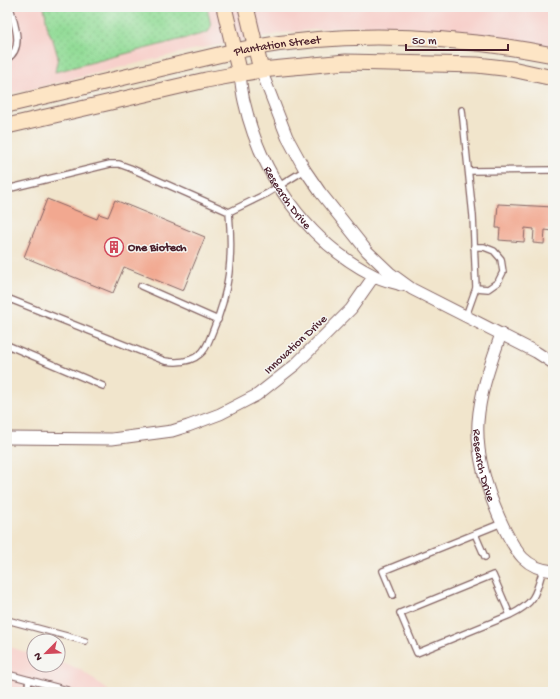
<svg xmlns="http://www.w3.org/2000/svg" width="560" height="699" viewBox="0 0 560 699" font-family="'Gochi Hand',sans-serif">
	<defs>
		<pattern id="grass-dots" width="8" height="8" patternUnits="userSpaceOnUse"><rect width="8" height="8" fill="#93dc97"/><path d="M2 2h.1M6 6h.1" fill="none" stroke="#80bc82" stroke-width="1.8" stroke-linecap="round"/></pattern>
	</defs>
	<rect width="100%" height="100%" fill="#f6f6f2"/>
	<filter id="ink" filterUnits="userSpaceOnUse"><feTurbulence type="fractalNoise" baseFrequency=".025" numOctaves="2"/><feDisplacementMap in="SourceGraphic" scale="8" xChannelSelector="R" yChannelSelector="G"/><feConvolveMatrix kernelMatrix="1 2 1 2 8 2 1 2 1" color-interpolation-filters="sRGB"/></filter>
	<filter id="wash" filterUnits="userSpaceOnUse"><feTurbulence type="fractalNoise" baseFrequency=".012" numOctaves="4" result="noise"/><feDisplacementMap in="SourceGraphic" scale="16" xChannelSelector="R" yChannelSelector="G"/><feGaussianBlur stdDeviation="0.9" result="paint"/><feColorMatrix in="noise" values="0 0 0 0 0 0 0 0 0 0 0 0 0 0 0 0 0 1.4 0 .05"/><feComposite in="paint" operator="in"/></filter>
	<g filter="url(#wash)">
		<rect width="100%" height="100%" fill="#f1e5cc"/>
		<g fill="#f7d0cb">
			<path d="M7,7H553V48L497,37L457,32L408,27L357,26L321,29L283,33L196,49L7,95Z"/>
			<path d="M7,646L34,655V665H58V662L80,669L110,692H7Z"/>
		</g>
		<path fill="url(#grass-dots)" stroke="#6e7e61" d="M44,7H207L211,26L208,32L202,34L55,72L58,57L53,40L48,30Z"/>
		<g id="blocks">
			<g fill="#f2a890">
				<path d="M47,199L97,219L99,214L108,217L115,200L205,237L183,291L124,267L113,293L24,257Z"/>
				<path d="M498,204L553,207V231L545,230L544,244L533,243L534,229L525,228L524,242L499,240L500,228H496Z"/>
			</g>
		</g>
	</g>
	<g filter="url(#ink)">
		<use href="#blocks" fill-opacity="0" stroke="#846463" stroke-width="1"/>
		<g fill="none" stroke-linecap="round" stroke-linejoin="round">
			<defs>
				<g id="lane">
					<path d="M7,59C25,48 14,23 10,7"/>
					<path d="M462,110L473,216L476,288L466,316"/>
					<path d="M469,171L553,170"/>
					<path d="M7,189L110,164H119L130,168L229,212L266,194L305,170"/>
					<path d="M474,247H484L494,251L501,259L503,272L498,282L488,289L476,288"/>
					<path d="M141,286L218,320"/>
					<path d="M7,298L165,361C178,363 191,362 200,354C207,349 209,340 212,333C230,291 233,257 229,212"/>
					<path d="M7,345L103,386"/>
					<path d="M475,534L485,557"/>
					<path d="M393,595L383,571L502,523"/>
					<path d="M510,615L493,575L400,613L417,653L510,615C535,603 536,594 543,569"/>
					<path d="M7,620L85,641"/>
					<path d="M7,674L67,690L70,692"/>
					<path d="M27,692L29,680"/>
				</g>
				<g id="street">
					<path d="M261,70L287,137L305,170L320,192L367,251L390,273L412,289L536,352L553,363"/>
					<path id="s1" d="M240,74C241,83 242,93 244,101C260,173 306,241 373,275C381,280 392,282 401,285"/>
					<path id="s2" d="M501,334C491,363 480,392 478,422C476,459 489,497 505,530C510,540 515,550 523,558C531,566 542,570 553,571"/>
					<path d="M7,438L112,439L172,431L188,426L220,414L257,395L295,365L351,309L374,276"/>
				</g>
				<g id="secondary">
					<path d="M224,7L240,74"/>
					<path d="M246,7L261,70"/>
					<path id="s3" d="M7,105L235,51C342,29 447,34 553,55"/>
					<path d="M7,126L206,80L261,70L346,62L477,65L512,69L553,78"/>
				</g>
			</defs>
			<use href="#lane" stroke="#846463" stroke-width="8"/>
			<use href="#street" stroke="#846463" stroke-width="13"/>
			<use href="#secondary" stroke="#846463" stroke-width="17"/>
			<use href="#lane" stroke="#fff" stroke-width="5.5"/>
			<use href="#street" stroke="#fff" stroke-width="11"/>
			<use href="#secondary" stroke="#fde5c5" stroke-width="15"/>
		</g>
	</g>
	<defs>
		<symbol id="building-ring" viewBox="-11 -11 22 22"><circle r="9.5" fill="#f6f6f2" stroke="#d1495b" stroke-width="1.5"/><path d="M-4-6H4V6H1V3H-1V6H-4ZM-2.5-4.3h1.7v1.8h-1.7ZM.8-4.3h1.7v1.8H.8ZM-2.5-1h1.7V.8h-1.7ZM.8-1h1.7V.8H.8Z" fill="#d1495b"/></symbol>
	</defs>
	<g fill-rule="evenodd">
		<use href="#building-ring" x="103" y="236" width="22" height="22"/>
	</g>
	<g text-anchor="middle" stroke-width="3" stroke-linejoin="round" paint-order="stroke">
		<g font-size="12" fill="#4a1f2b" stroke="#f6f6f2">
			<text dy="4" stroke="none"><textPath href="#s3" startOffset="277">Plantation Street</textPath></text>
			<text dy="4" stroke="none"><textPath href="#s1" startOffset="134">Research Drive</textPath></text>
			<text transform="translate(295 344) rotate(-43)" y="4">Innovation Drive</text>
			<text dy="4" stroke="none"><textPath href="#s2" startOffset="135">Research Drive</textPath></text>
		</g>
		<g font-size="12" font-weight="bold" fill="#4a1f2b" stroke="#f6f6f2" text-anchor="start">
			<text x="128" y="251">One Biotech</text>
		</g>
	</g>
	<rect width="560" height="699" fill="none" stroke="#f6f6f2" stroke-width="24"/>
	<g transform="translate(46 653) rotate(246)"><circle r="19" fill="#f6f6f2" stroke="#b1a0a2"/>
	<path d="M0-3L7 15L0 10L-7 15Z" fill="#d1495b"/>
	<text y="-6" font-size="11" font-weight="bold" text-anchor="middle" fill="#4a1f2b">N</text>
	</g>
	<path d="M406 44v6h102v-6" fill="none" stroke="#4a1f2b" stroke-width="2"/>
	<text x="412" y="44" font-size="12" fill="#4a1f2b" stroke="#f6f6f2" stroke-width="3" paint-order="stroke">50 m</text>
</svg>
